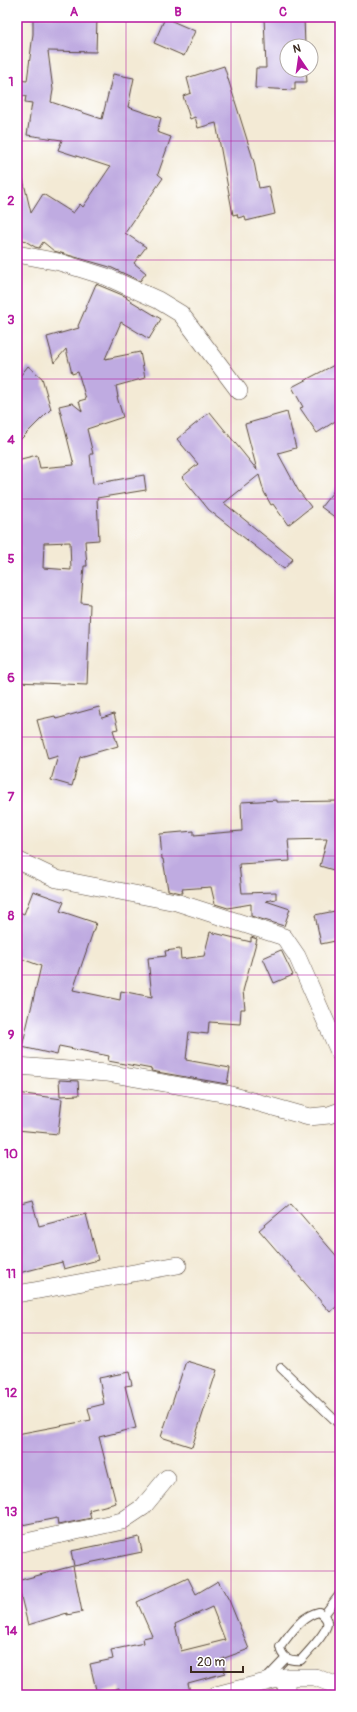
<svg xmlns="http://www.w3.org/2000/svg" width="357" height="1712" viewBox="0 0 357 1712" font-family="Pangolin,sans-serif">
	<rect width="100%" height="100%" fill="#fff"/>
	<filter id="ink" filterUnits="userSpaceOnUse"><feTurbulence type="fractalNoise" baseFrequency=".025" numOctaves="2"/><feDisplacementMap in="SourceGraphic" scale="8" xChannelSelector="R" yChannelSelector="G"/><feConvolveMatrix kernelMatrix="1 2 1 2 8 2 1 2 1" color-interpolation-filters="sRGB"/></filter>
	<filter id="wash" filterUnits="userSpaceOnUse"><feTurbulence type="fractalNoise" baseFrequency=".012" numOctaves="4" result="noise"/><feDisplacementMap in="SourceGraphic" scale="16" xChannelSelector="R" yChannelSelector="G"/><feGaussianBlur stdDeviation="0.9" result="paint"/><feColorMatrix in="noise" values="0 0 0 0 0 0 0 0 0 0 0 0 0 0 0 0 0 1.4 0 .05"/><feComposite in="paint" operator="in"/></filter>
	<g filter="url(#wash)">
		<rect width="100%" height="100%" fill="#f3ead5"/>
		<g id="blocks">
			<g fill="#bfabe1" fill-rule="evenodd">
				<path d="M33,17H97L96,52L48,51L53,90L51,102L102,119L113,74L134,78L128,107L161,118L157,132L171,137L158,174L163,178L125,233L146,247L134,263L146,273L140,281L110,267L54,251L43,242L39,248L35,247L17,236V179H23L31,213L43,194L73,213L80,204L83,207L110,167L58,150L62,140L27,135L32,103L25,102L26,96L17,95V80L27,81L33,34Z"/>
				<path d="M264,17H304L305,46H287V70H306L307,82H295V90L255,88L256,68H266Z"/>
				<path d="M165,18L195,31L184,56L154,43Z"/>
				<path d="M224,66L254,162L259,188L269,186L275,214L246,221L245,216L238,218L237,214L233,215L216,123L198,128L195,117L190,119L183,96L191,93L187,78Z"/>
				<path d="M96,284L127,297L126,298L161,319L149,339L121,322L105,359L140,352L145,378L116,386L118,397H117L123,417L87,429L93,454H90L93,484L144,475L146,490L97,498L99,540L85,541L87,566H84L81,603L90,604L87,685L17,682V460L37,455L40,468L74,465L59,406L72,403L82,411L79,401L86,399L78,372L72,374L66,349L54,363L47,337L79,328L78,326ZM70,542L71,570L43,568L44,543Z"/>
				<path d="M340,362V418L317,433L300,408L303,407L292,387Z"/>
				<path d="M28,366L42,378L51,409L17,443V380Z"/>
				<path d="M210,412L257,470L245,424L287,412L296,448L278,453L298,490L311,507L288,525L273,504L271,505L264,492L259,475L224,503L293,559L284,569L209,510L182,477L198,464L177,439Z"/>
				<path d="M340,483V521L321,507Z"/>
				<path d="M99,707L102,718L114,714L118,729L113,730L118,746L80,757L72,786L51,780L58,756L48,759L37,720L55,716L56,719Z"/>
				<path d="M277,800V802L340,801V872L320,866L327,839L288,840L290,861L239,864L242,893L276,892V899L266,901L290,909L284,926L251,916V904L228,908L215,904L211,887L182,889L183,893H181L168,890L163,859H162L160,834L194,831V835L242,831L241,802Z"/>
				<path d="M33,891L64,902L60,911L96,923L73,990L120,1000L121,991L152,997L148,958L166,956L165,951L180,949L181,959L204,956L210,932L251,942V937L257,939L243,991L245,1009H241L240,1024L209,1022L208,1034L189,1032L186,1060L230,1068L227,1084L151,1071L152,1069L108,1061L109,1056L59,1046L57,1055L22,1047L41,966L17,957V911L24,914Z"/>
				<path d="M340,910V940L321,944L315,915Z"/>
				<path d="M281,950L293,975L274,983L263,958Z"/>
				<path d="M59,1080L78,1081L79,1095L60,1096Z"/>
				<path d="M17,1093L62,1099L58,1134L17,1130Z"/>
				<path d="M32,1201L39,1226L86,1214L98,1260L64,1269L62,1262L19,1273L17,1264V1205Z"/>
				<path d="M291,1203L340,1260V1304L330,1312L259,1230Z"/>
				<path d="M186,1361L217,1370L192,1447L161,1437Z"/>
				<path d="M129,1372L132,1385L125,1386L136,1428L99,1437L116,1503L89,1510L91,1518L58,1525L57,1518L17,1526V1434L91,1420L88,1408L104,1404L99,1378Z"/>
				<path d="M139,1537L142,1552L74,1566L71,1551Z"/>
				<path d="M73,1566L82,1612L67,1615V1613L28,1625L17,1581Z"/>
				<path d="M188,1578L196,1594L218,1581L229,1600L249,1649L222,1659L225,1673L188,1683L190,1692L177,1695H120L119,1688L97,1694L90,1664L113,1659L111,1650L144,1643L143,1638L152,1636L137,1602ZM212,1607L225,1640L181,1651L175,1624Z"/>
			</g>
		</g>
	</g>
	<g filter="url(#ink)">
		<use href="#blocks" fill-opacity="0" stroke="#574739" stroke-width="1"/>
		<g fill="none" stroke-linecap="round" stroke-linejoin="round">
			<defs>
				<g id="service">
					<path d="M281,1368L340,1425"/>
					<path d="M319,1612C322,1614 326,1617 327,1621C330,1630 307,1653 301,1660C289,1661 282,1658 280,1647C291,1633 301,1616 319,1612Z"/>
					<path d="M324,1615L340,1594"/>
					<path d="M266,1679L286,1658"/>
				</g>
				<g id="minor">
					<path d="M17,254L59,262L107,277L158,300L181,314L239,391"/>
					<path d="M17,860L57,879L176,902L284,937L297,956L340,1054"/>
					<path d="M17,1066L107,1073L227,1094L309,1117L329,1115L340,1111"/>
					<path d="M17,1294L178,1265"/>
					<path d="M17,1544L122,1521L143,1507L167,1478"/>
					<path d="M285,1677L287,1695"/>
					<path d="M216,1695L285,1677H315L340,1687"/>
				</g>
			</defs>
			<use href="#service" stroke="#574739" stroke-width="10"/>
			<use href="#minor" stroke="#574739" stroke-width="18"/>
			<use href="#service" stroke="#fff" stroke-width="8"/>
			<use href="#minor" stroke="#fff" stroke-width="17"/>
		</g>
	</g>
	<path fill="none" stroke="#b5179e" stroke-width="1" stroke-opacity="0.55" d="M126,17V1695M231,17V1695M17,141H340M17,260H340M17,379H340M17,499H340M17,618H340M17,737H340M17,856H340M17,975H340M17,1094H340M17,1213H340M17,1333H340M17,1452H340M17,1571H340"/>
	<rect width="357" height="1712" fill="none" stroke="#fff" stroke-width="44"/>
	<g transform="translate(299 58) rotate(347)"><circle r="19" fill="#ffffff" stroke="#b1aaa5"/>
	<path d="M0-3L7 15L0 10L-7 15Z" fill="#b5179e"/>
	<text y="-6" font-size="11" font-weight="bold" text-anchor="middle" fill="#3b2a1e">N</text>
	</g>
	<path d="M191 1666v6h52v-6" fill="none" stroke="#3b2a1e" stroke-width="2"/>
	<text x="197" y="1666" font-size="12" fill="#3b2a1e" stroke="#ffffff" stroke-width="3" paint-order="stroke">20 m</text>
	<rect x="22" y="22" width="313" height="1668" fill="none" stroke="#b5179e" stroke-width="1.5"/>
	<g font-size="13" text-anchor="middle" font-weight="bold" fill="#b5179e">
		<text x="74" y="16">A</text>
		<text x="178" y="16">B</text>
		<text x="283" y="16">C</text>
		<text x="11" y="86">1</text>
		<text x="11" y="205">2</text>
		<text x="11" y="324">3</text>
		<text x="11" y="444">4</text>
		<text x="11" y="563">5</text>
		<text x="11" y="682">6</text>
		<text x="11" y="801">7</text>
		<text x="11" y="920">8</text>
		<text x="11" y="1039">9</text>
		<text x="11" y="1158">10</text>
		<text x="11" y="1278">11</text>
		<text x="11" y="1397">12</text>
		<text x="11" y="1516">13</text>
		<text x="11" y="1635">14</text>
	</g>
</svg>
